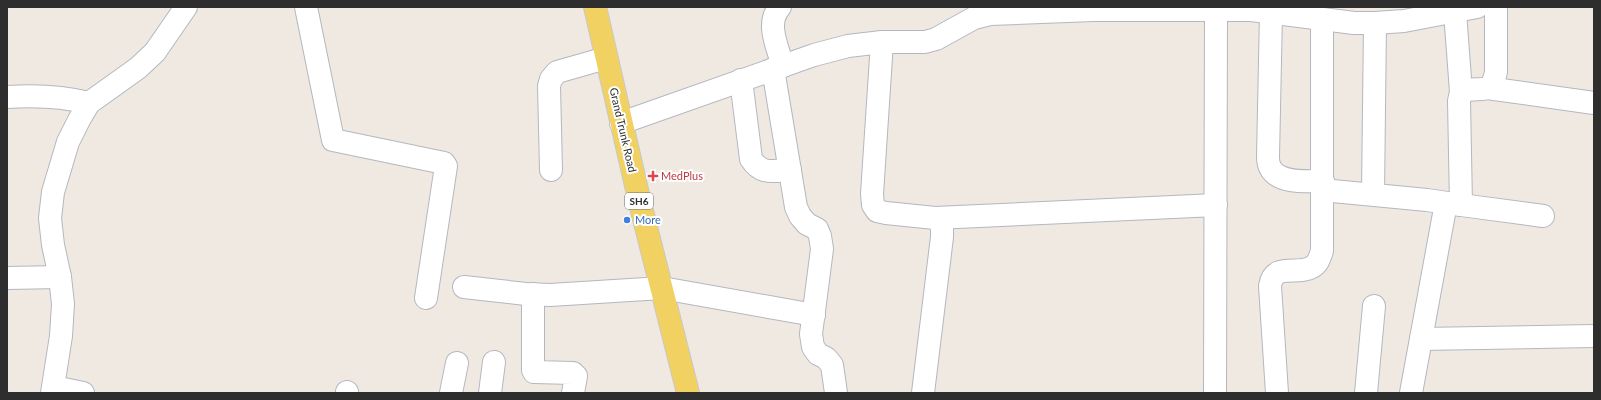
<svg xmlns="http://www.w3.org/2000/svg" width="1601" height="400" viewBox="0 0 1601 400" font-family="Lato,sans-serif">
	<rect width="100%" height="100%" fill="#efe9e1"/>
	<g fill="none" stroke-linecap="round" stroke-linejoin="round">
		<defs>
			<g id="minor">
				<path d="M306,7L333,140L444,163L446,166L426,298"/>
				<path d="M780,7C765,23 778,48 783,66"/>
				<path d="M1455,12L1461,92"/>
				<path d="M1271,13L1268,157C1268,160 1269,166 1271,169C1280,184 1308,181 1323,181"/>
				<path d="M882,42L872,194L873,205L877,211L886,213L935,218L942,225V237L923,393"/>
				<path d="M773,69L796,207L800,216L807,224L817,229L820,236L822,249L811,334L813,347L818,354L826,358L832,365L836,393"/>
				<path d="M741,80L751,159C761,175 773,171 790,170"/>
				<path d="M1487,88L1594,103"/>
				<path d="M7,97C36,95 61,96 89,103"/>
				<path d="M621,123L814,55L848,46L882,42H925L936,39L974,18L990,14L1093,10H1251L1354,23H1375L1404,21L1477,7"/>
				<path d="M551,170L549,86L551,79L557,72L606,58"/>
				<path d="M1322,190L1427,200L1461,205L1543,216"/>
				<path d="M1373,194L1375,23"/>
				<path d="M1461,205L1459,101L1461,92C1478,84 1491,99 1496,72V7"/>
				<path d="M935,218L1216,205"/>
				<path d="M7,278L60,277"/>
				<path d="M464,287L526,294L550,295L662,288L814,315"/>
				<path d="M533,294V370L534,372L573,373L576,376L573,393"/>
				<path d="M1421,339L1594,336"/>
				<path d="M54,387L83,393"/>
				<path d="M52,393L61,336L63,304L60,277L53,245L50,218L53,192L68,142L79,120L89,103L138,68L155,52L186,7"/>
				<path d="M347,393V392"/>
				<path d="M451,393L457,363"/>
				<path d="M490,393L494,362"/>
				<path d="M1215,393L1216,10"/>
				<path d="M1277,393L1270,286C1274,261 1298,276 1312,267C1318,264 1320,257 1322,251V19"/>
				<path d="M1366,393L1374,306"/>
				<path d="M1411,393L1446,203"/>
			</g>
			<path id="major" d="M595,7L640,203L688,393"/>
		</defs>
		<use href="#minor" stroke="#b4b7c1" stroke-width="24"/>
		<use href="#major" stroke="#c9c9c9" stroke-width="24"/>
		<use href="#minor" stroke="#fff" stroke-width="22"/>
		<use href="#major" stroke="#f2d163" stroke-width="22"/>
	</g>
	<path fill="#e0444e" stroke="#fff" stroke-width="1.5" d="M651 170h4v4h4v4h-4v4h-4v-4h-4v-4h4z"/>
	<circle fill="#3f7fe0" stroke="#fff" stroke-width="1.5" cx="627" cy="220" r="4"/>
	<g text-anchor="middle" stroke-width="4" stroke-linejoin="round" paint-order="stroke">
		<rect fill="#fff" stroke="#6d6d6d" stroke-width="1" x="625" y="193" width="28" height="16" rx="3"/>
		<g font-size="10" font-weight="bold" fill="#2e2e2e">
			<text x="639" y="205">SH6</text>
		</g>
		<g font-size="11" fill="#2e2e2e" stroke="#fff">
			<text transform="translate(623 130) rotate(77)" y="4">Grand Trunk Road</text>
		</g>
		<g font-size="11" fill="#be3a42" stroke="#fff" text-anchor="start">
			<text x="661" y="180">MedPlus</text>
		</g>
		<g font-size="11" fill="#366cbe" stroke="#fff" text-anchor="start">
			<text x="635" y="224">More</text>
		</g>
	</g>
	<rect width="1601" height="400" fill="none" stroke="#2e2e2e" stroke-width="16"/>
</svg>
